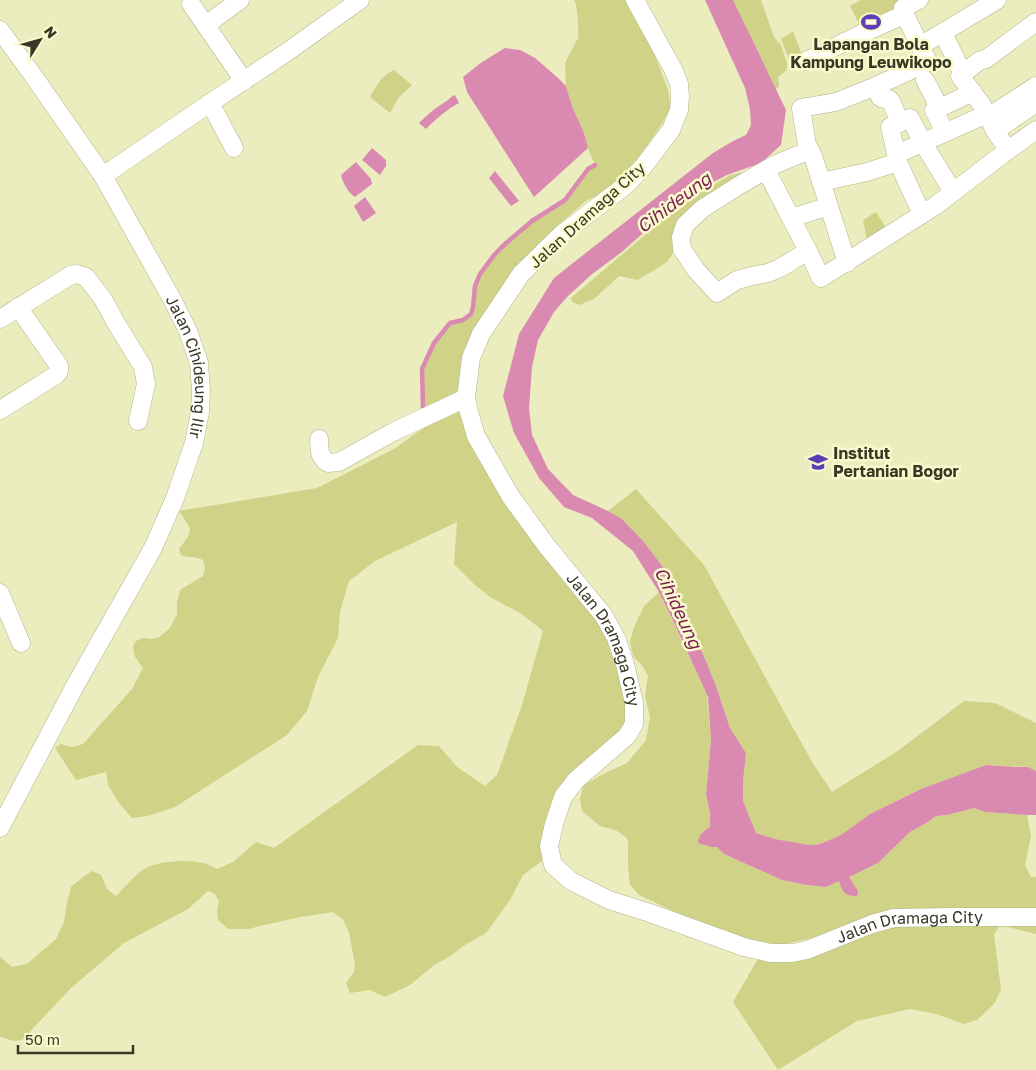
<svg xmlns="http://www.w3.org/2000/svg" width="1036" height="1070" viewBox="0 0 1036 1070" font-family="'Golos Text',sans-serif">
	<rect width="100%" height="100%" fill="#ebedbf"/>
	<g fill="#d0d287">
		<path d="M574,0H625L654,53L668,90L671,108L658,130L638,158L623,174L599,197L591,198L583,203L537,245L517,271L456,393C448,401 435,409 423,408L422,369L434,343L450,323L463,320L471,314L473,307L475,286L480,274L495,254L505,244L523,228L565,200L588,169L595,165L588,148L584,133L572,106L566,86L565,63L578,38V21L576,4Z"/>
		<path d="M724,0H761L774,37L781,45L787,64V70L778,77L779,86L776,89L764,84Z"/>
		<path d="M861,0H898L904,12L863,32L850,6Z"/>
		<path d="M793,31L803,58L791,64L781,39Z"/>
		<path d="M394,70L412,85L399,97L390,113L370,97C376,86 382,75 394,70Z"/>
		<path d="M754,169L729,196L677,240L675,250L667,262L638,280L619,276L594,299L579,305L572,302L571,298L659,223L683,207L691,197L712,186L728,176Z"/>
		<path d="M876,212L888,231L868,245L863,220Z"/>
		<path d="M459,408L500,493L558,574L587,605L607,639L622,681L627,702V722L616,734L569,775L550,806L543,835L542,861L523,875L510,900L486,933L463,946L452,955L433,966L410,985L385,997L370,990L350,993L346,983L354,972L355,965L349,932L343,920L333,912L300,917L248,929H228L218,920L217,910L219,901L215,894L208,891L188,909L124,943L72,987L22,1040L14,1041L0,1037V957L12,967L27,964L56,939L64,922L67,902L71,887L83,877L92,871L101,875L107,889L116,896C126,886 136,873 148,867C161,861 189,859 203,863C208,864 213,867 217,869L233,862L256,842L274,848L418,745L439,746L457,767L485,786L497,775L522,705L543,631L522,614L490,597L475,585L454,564L457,522L375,561L349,581L340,612L338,638L318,677L307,711L287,735L175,807L147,816L132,818L119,803L108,785L106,772L76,780L55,748L61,744L72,747L83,744L132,689L143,668L139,663L134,655L133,646L136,641L143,638L151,639L158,638L170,628L177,614V602L180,590L203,576L205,568L203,560C193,555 190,559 181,555L179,549C194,529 193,532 179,511L317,488L394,449L425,427V422Z"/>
		<path d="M636,489L704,565L788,719L814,765L832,792L899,750L964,701L995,703L1036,723V771L1028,767L986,765L921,789L870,814L841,835L820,844L809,845L775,839L756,833L743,801V782L746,753L730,728L715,683L674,585L660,563L644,542L622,519L608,511Z"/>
		<path d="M659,592L707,695L711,740L706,795L710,813V827L701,832L711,847H717L724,854L782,880L806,885L826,887L839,881L858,891L849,877L878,863L910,832L928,822L936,816L947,815L974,808L985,812L1027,815L1031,836L1025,865L1031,877H1036V909L922,908L892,911L844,926L816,937L780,945L731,935L701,924L639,895L630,885L628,866V842L626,837L617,831L600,826L582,811L580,799L583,786L601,775L627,763L646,740L650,717L645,696L648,676L642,665L633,656L630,642L634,627L644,606Z"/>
		<path d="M904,925H1036V934L1000,925L994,934L1001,990L994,1004L977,1020L964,1024L936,1014L910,1009L857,1021L778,1070L733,1002L759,957L880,929Z"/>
	</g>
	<g fill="#da89b1">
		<path d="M705,0H733L786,110L781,145L761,163L727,175L691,194L660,218L623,251L591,275L567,297L554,312L538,340L532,367L529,408L532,435L548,469L573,495L608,511L622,519L644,542L660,563L674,585L715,683L730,728L746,753L743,782V801L756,833L775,839L809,845L820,844L841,835L870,814L921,789L986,765L1017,767H1028L1036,771V815H1027L985,812L974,808L947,815L936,816L928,822L910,832L878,863L849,877L858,891L857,896C844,896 843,892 839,881L826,887L806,885L782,880L724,854L717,847H711L698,843C699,834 702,832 710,827V813L706,795L711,740L708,697L674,623L659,592L633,551L592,518L564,507L539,478L514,433L503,396L519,334L554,278L713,153L733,141L746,135L751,125L750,109L745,88Z"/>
		<path d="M505,48L520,50L535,58L557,77L566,86L572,106L584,133L588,148L534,197L467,92L463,77L482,62Z"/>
		<path d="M455,95L459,103C446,110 436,119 426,129L419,123C427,115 435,108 445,102C449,100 450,97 455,95Z"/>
		<path d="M372,148L386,160V166L380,175L362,160Z"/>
		<path d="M356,162L371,179L372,184L355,197C348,193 343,183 341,175Z"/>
		<path d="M495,171L519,201L511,206L489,178Z"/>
		<path d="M365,197L376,213L363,222L354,206Z"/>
	</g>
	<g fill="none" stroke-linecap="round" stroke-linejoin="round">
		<path stroke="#da89b1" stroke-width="4.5" d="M423,408L422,369L434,343L450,323L463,320L471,314L473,307L475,286L480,274L495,254L505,244L532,221L565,200L588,169L595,165"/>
		<defs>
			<g id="street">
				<path id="s1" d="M635,0L674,71L679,84L680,96L679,110L671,130L643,167L626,185L562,234L521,274L481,334L471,358L466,398L469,412L476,436L511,497L546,545L604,616L616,638L625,664L634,703V724L627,736L576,780L563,797L554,824L549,846L553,865L571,881L609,900L650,913L744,947L770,953H792L807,950L872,924L894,918L954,917H1036"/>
				<path d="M191,4L244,81"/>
				<path d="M906,17L903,8L919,0"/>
				<path d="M206,25L240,0"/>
				<path id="s2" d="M0,30L37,81L103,176L172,299L188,331L199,363L201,390L200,412L194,443L175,498L153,548L76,684L0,828"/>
				<path d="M943,33L959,66L964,73"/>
				<path d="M920,46L997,0"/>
				<path d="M806,61L861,34L903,15L906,17L928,62L876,86L836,102L801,108L807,145L813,156L847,263"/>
				<path d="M925,80L937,103L938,106L934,110L945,133"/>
				<path d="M876,86C879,95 878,100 889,99L891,101L900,123"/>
				<path d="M210,103L234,148"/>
				<path d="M938,106L941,107L944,106L973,92"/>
				<path d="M987,114L982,105L960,76L979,61L986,59L1036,22"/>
				<path d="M988,117L1036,86"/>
				<path d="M995,131L1036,103"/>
				<path d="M810,150L776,164L738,186L702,209L685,225L681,237L682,249L696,270L717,293L737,280L752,276L768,273L780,268L808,251L821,278L935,206L1003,154L1036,130"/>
				<path d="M897,154L987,114L995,131L1008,150"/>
				<path d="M766,170L808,251"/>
				<path d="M103,176L210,103L287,52L360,0"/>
				<path d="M821,182L867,172L898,162"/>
				<path d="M922,214L913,195L898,162L890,127L910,118L923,143L953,192"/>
				<path d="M791,218L823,208"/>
				<path d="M0,319L71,275L77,274L86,277L103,299L116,323L143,367L146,384L138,421"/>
				<path d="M0,410L56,375L59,371V366L18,307"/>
				<path d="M319,439C320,450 318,456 328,463L339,462L393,432L466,398"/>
				<path d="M0,593L21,643"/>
			</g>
		</defs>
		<use href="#street" stroke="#b2b488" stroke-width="19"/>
		<use href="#street" stroke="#fff" stroke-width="18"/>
	</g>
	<defs>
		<symbol id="stadium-bare" viewBox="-9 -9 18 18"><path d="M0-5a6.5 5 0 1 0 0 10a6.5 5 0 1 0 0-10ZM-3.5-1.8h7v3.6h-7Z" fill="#5e3eb6" stroke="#f9fbcc" stroke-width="2.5" paint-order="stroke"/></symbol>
		<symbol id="university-bare" viewBox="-9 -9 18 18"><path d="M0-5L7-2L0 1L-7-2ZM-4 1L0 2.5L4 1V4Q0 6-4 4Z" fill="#5e3eb6" stroke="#f9fbcc" stroke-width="2.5" paint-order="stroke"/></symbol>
	</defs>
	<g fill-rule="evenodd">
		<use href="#stadium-bare" x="857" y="8" width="28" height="28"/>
		<use href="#university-bare" x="804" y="448" width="28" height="28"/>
	</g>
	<g text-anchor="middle" stroke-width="5" stroke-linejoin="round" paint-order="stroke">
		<g font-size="16" font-weight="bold" fill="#383826" stroke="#f9fbcc">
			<text x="871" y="50">Lapangan Bola<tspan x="871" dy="18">Kampung Leuwikopo</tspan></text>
			<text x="833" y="459" text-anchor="start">Institut<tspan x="833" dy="18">Pertanian Bogor</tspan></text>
		</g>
		<g font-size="16" fill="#383826" stroke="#f9fbcc">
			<text transform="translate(587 215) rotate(-42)" y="6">Jalan Dramaga City</text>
			<text dy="6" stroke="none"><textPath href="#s2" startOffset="391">Jalan Cihideung Ilir</textPath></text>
			<text dy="6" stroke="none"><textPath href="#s1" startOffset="772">Jalan Dramaga City</textPath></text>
			<text dy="6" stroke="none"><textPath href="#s1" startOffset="1418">Jalan Dramaga City</textPath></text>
		</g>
		<g font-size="18" font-style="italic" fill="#7c1d54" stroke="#f9fbcc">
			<text transform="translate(674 203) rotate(-37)" y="6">Cihideung</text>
			<text transform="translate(678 608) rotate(65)" y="6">Cihideung</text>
		</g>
	</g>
	<g transform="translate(40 40) rotate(53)" stroke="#f9fbcc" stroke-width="4" paint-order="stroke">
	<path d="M0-4L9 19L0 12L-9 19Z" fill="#383826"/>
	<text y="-8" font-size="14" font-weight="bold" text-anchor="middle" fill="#383826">N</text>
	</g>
	<path d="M18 1045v8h115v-8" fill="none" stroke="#383826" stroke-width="2.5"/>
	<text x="25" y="1045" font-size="15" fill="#383826" stroke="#f9fbcc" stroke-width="4" paint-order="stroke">50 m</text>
</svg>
